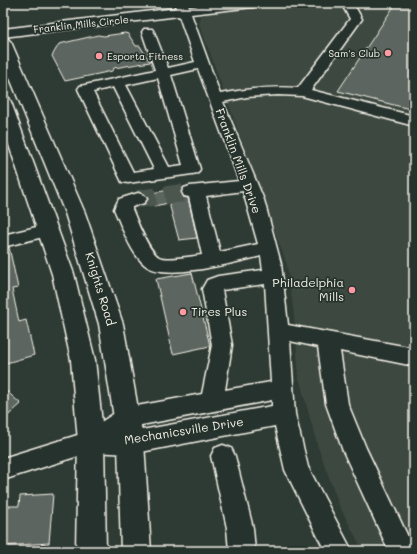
<svg xmlns="http://www.w3.org/2000/svg" width="417" height="554" viewBox="0 0 417 554" font-family="Mali,sans-serif">
	<rect width="100%" height="100%" fill="#2e3b34"/>
	<filter id="ink" filterUnits="userSpaceOnUse"><feTurbulence type="fractalNoise" baseFrequency=".025" numOctaves="2"/><feDisplacementMap in="SourceGraphic" scale="8" xChannelSelector="R" yChannelSelector="G"/><feConvolveMatrix kernelMatrix="1 2 1 2 8 2 1 2 1" color-interpolation-filters="sRGB"/></filter>
	<g filter="url(#ink)">
		<path fill="#3c4841" d="M274,3H414V551H363L339,505L318,447L299,378L294,315L287,265L199,23L201,16L213,11Z"/>
		<g fill="#5c655e" stroke="#f4f1e8">
			<path d="M396,3H414V110L338,91Z"/>
			<path d="M125,33L128,34L136,46H140L150,62L114,68L112,71L65,81L52,56L59,44L98,35L104,36Z"/>
			<path d="M182,188L181,193L183,197L188,198L197,238L179,240L169,203L154,206L151,193Z"/>
			<path d="M9,247L18,288L12,289L19,322L26,320L34,355L3,364V248Z"/>
			<path d="M192,273L210,346L173,354L156,279Z"/>
			<path d="M3,388L21,404L3,420Z"/>
			<path d="M53,494L49,543L3,546V506H19L20,496Z"/>
		</g>
		<g fill="none" stroke-linecap="round" stroke-linejoin="round">
			<path stroke="#4c564f" stroke-width="18" stroke-dasharray="18 9" stroke-linecap="butt" d="M138,199L190,192"/>
			<defs>
				<g id="minor">
					<path d="M175,3H187L189,7L223,3H259L257,6L253,7L191,14L220,94C247,89 272,86 298,88L350,19L341,3H353L362,19L311,90L414,116V126L302,96L278,95L247,97L223,102L264,200L281,264L288,325L414,348V366L340,351L348,404L366,448L410,541L414,551H385L387,547L343,451L326,404L318,347L290,341L295,414L308,467L352,551H325L285,470L275,426L131,454L91,452L3,480V458L84,433L118,411L126,408L202,394L212,345L202,289L207,280L218,276L263,270L261,256C237,262 164,282 145,265C131,254 121,225 114,209L119,199L138,193L144,195L147,199L144,203L132,207V209C137,221 148,251 159,257C168,261 193,256 202,255L189,197L184,196L182,192L184,188L190,186L239,181L198,69L171,75L200,169L198,173L192,174L128,183L122,182L78,89L80,86L85,85L155,70L142,32L144,29H152L154,32L168,68L195,62L179,16L3,37V29L177,8ZM158,78L183,165L169,167L126,85ZM113,87L154,169L133,172L93,92ZM243,191L258,244L220,252L206,196ZM265,284L271,382L225,390L232,345L222,290ZM272,400V406L131,432H124L131,427Z"/>
					<path d="M49,224L55,226L58,230L55,234L3,247V235Z"/>
					<path d="M223,445L231,448L235,456L253,528L255,551H229L227,528L211,456L215,448Z"/>
				</g>
				<g id="major">
					<path d="M3,37L8,39L11,42L85,213L123,324L144,443L151,551H121L118,443L99,324L65,213L3,61Z"/>
					<path d="M3,97L9,98L11,102L74,274L95,360L104,441L106,551H76L78,441L71,360L52,274L3,127Z"/>
				</g>
			</defs>
			<use href="#minor" stroke="#f4f1e8" stroke-width="3"/>
			<use href="#major" stroke="#f4f1e8" stroke-width="3"/>
			<use href="#minor" fill="#26332d" fill-rule="evenodd"/>
			<use href="#major" fill="#26332d" fill-rule="evenodd"/>
		</g>
	</g>
	<g fill="#ff9aa2" stroke="#26332d" stroke-width="1.5">
		<circle cx="388" cy="53" r="4"/>
		<circle cx="99" cy="56" r="4"/>
		<circle cx="352" cy="290" r="4"/>
		<circle cx="183" cy="312" r="4"/>
	</g>
	<g text-anchor="middle" stroke-width="3.5" stroke-linejoin="round" paint-order="stroke">
		<g font-size="10" fill="#f4f1e8" stroke="#26332d">
			<text transform="translate(81 24) rotate(-6)" y="4">Franklin Mills Circle</text>
		</g>
		<g font-size="10" fill="#f4f1e8" stroke="#26332d" text-anchor="end">
			<text x="380" y="57">Sam's Club</text>
			<text x="107" y="60" text-anchor="start">Esporta Fitness</text>
		</g>
		<g font-size="12" fill="#f4f1e8" stroke="#26332d">
			<text transform="translate(238 161) rotate(70)" y="4">Franklin Mills Drive</text>
			<text transform="translate(100 289) rotate(73)" y="4">Knights Road</text>
			<text transform="translate(184 431) rotate(-9)" y="4">Mechanicsville Drive</text>
		</g>
		<g font-size="12" fill="#f4f1e8" stroke="#26332d" text-anchor="end">
			<text x="344" y="287">Philadelphia<tspan x="344" dy="14">Mills</tspan></text>
			<text x="191" y="316" text-anchor="start">Tires Plus</text>
		</g>
	</g>
	<rect width="417" height="554" fill="none" stroke="#26332d" stroke-width="16"/>
	<rect x="8" y="8" width="401" height="538" fill="none" stroke="#f4f1e8" stroke-width="1.5" filter="url(#ink)"/>
</svg>
